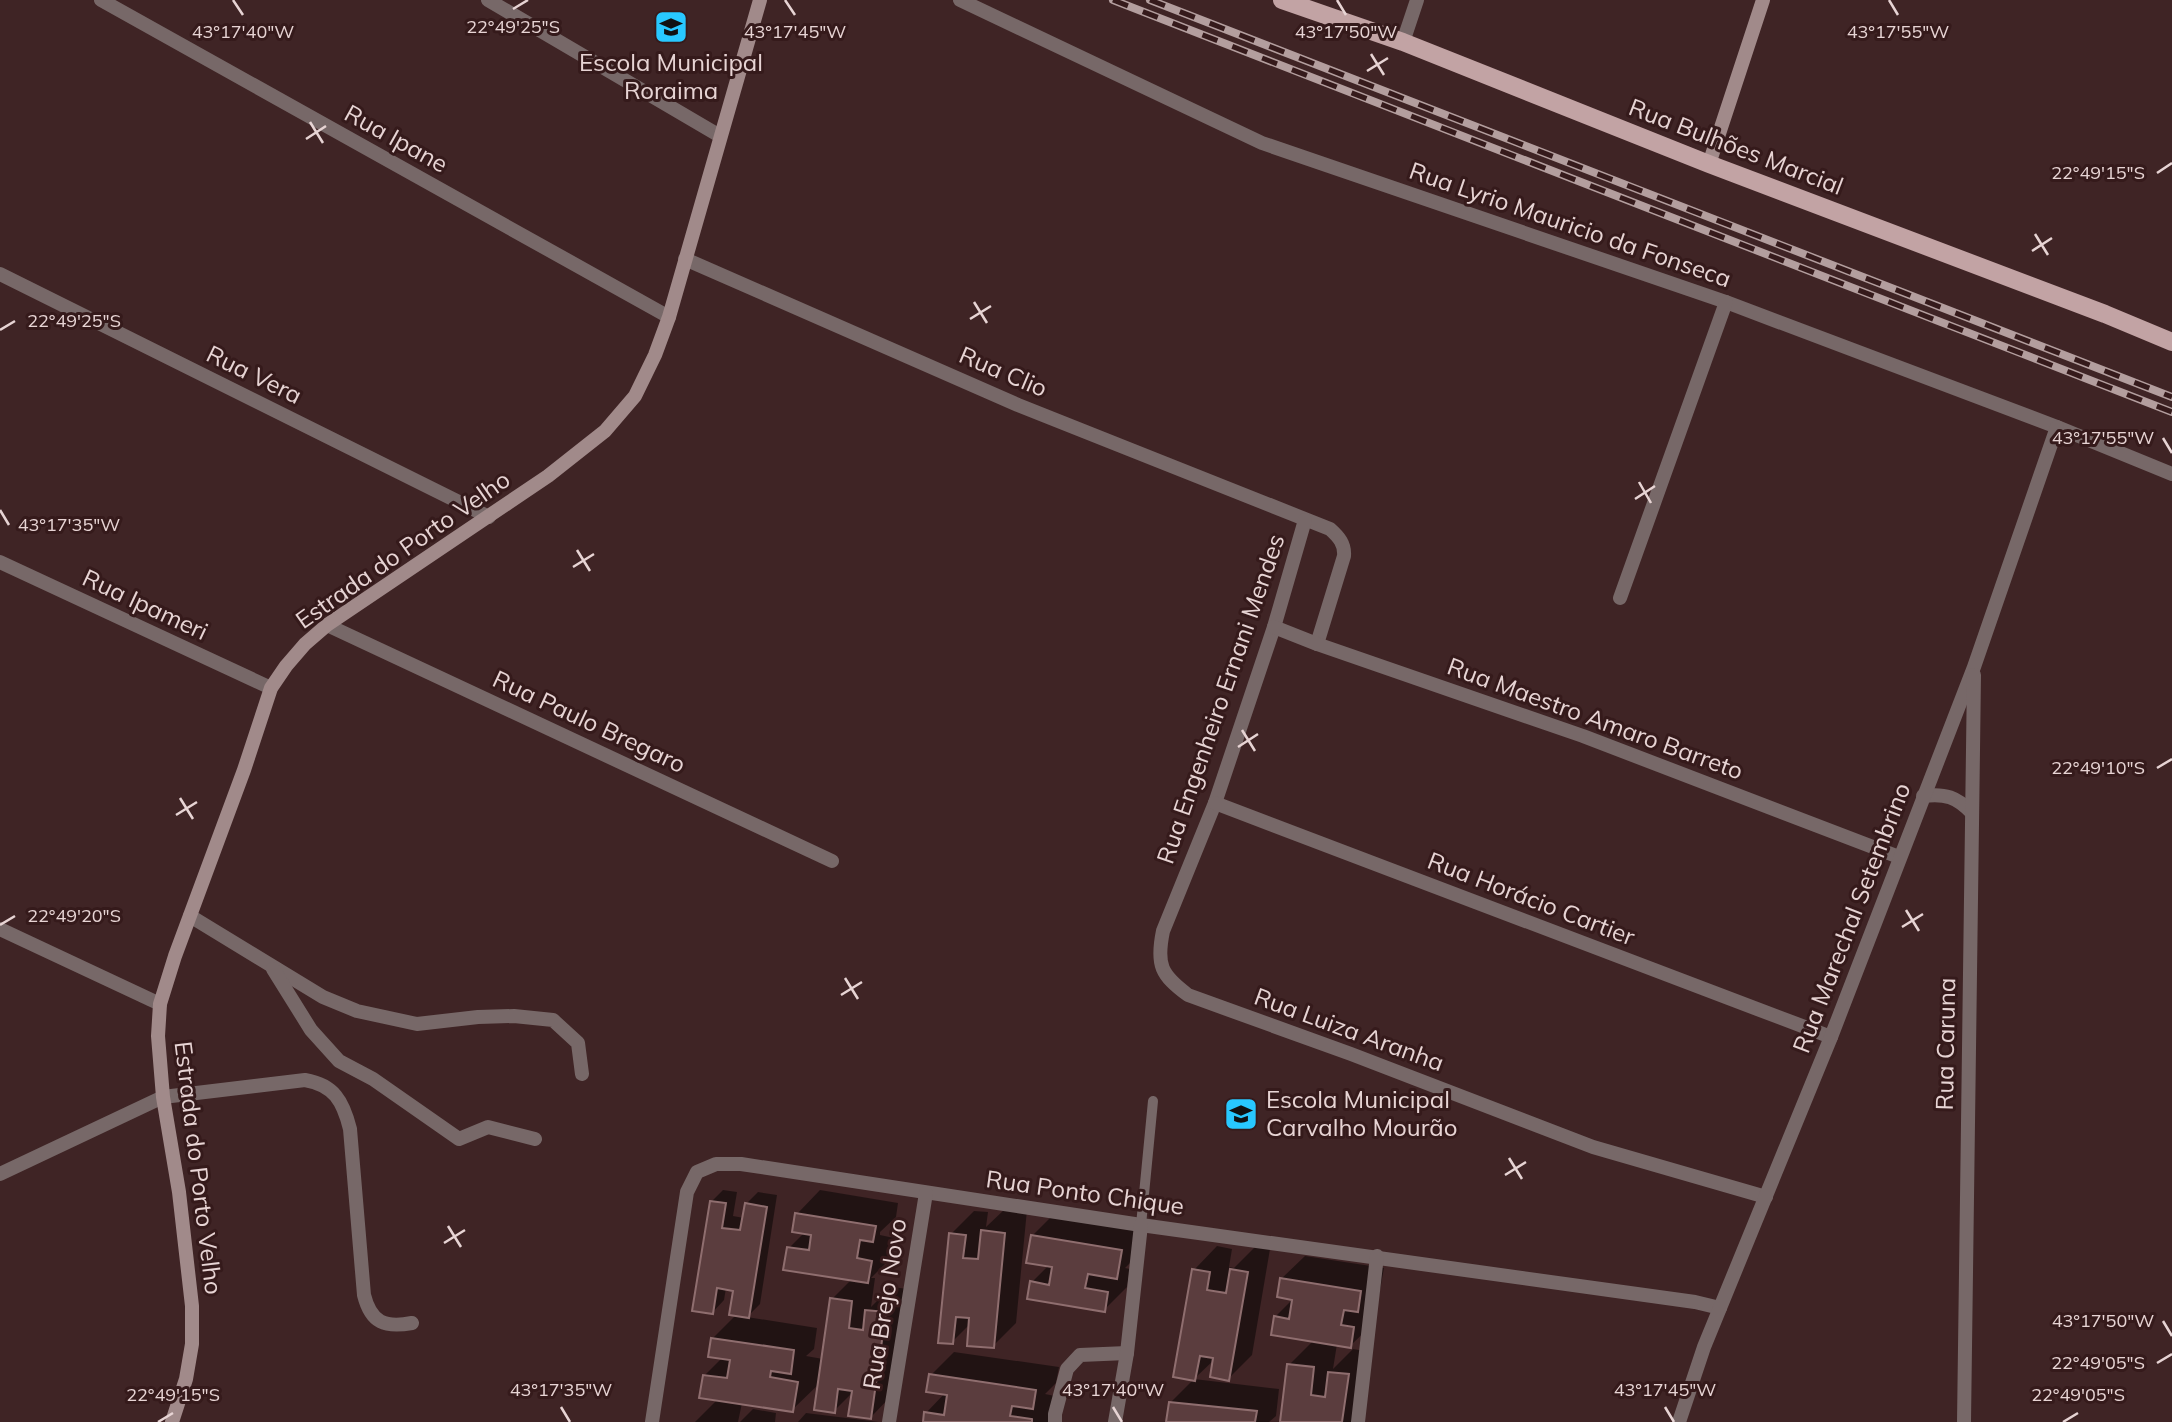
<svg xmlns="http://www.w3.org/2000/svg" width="2172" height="1422" viewBox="0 0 2172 1422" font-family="Mulish,sans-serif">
	<rect width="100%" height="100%" fill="#3f2425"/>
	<g fill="#0007">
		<path d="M723,1190L737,1192L733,1216L744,1218L746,1204L758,1192L777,1195L760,1304L747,1317L817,1328L814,1349L806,1356L823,1359L832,1299L852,1279L789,1248L805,1232L797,1214L820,1190L898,1203L896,1217L880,1232V1235L894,1238L891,1258L871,1278H875L871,1307L891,1287L909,1289L894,1393L871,1417L854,1391L834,1411L820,1383L792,1410L742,1403L738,1422H695L718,1399L705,1375L723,1357L712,1339L737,1314L735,1289L726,1288L724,1300L713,1312L711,1202Z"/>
		<path d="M1006,1208L1027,1210L1016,1323L993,1346L970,1324L952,1342L951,1234L974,1211L988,1212L986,1227Z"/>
		<path d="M1056,1212L1144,1227L1140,1253L1125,1268L1130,1269L1127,1287L1104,1310L1032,1282L1049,1265L1032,1236Z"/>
		<path d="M1217,1246L1232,1249L1229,1267L1234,1268L1255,1247L1270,1249L1252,1355L1228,1379L1215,1359L1194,1379L1279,1389L1276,1416L1269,1422H1168L1170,1403L1194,1379V1270Z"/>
		<path d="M1305,1256L1384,1268L1374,1323L1350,1346L1337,1344L1333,1369L1353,1349L1371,1352L1362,1422H1281L1289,1365L1314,1340L1275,1317L1294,1298L1281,1279Z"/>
		<path d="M954,1352L1059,1367L1056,1383L1045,1394L1055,1396L1050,1422H925L926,1413L945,1393L931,1375Z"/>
		<path d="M753,1409L776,1413L775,1422H740Z"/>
		<path d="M806,1413L879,1422H798Z"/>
	</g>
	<g fill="#5b3d3e" stroke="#8f6e6f" stroke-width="2">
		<path d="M710,1201L726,1203L722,1228L740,1230L745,1203L767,1207L749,1318L729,1315L733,1291L717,1288L713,1314L692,1311Z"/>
		<path d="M795,1213L876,1226L873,1242L860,1240L857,1258L872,1261L868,1283L783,1270L787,1247L809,1250L811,1235L792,1232Z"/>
		<path d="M981,1230L1005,1233L994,1348L967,1346L969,1318L956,1317L953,1344L938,1343L949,1233L966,1235L963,1258L978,1259Z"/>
		<path d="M1031,1235L1122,1250L1117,1279L1088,1274L1085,1288L1108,1292L1105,1312L1027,1299L1030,1281L1049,1285L1052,1267L1026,1263Z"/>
		<path d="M1192,1269L1210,1272L1207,1290L1226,1293L1230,1269L1248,1272L1229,1381L1210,1377L1213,1358L1200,1356L1195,1381L1173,1377Z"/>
		<path d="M1280,1278L1361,1291L1358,1312L1344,1310L1341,1325L1354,1327L1351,1348L1271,1335L1274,1316L1289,1319L1292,1300L1277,1297Z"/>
		<path d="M830,1298L852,1301L849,1328L863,1330L865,1310L886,1312L871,1419L848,1416L852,1391L838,1389L835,1413L814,1410Z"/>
		<path d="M711,1338L794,1350L791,1374L771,1371L770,1377L798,1382L793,1412L699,1398L703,1375L727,1378L730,1360L708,1357Z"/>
		<path d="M1287,1364L1314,1367L1311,1395L1325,1397L1328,1372L1349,1374L1342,1422H1280Z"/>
		<path d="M929,1374L1036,1390L1033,1409L1012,1406L1010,1416L1032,1419V1422H923L924,1412L944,1415L947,1395L926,1392Z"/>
		<path d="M1169,1402L1257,1411L1255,1422H1166Z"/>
	</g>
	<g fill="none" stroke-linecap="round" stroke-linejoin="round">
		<path stroke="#776868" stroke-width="10" d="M1141,1225L1153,1101"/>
		<g stroke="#776868" stroke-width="14">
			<path d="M101,0L669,317"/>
			<path d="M488,0L720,136"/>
			<path d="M960,0L1262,143L1726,302L2057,427L2172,474"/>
			<path d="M1403,42L1417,0"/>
			<path d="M685,259L1018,405L1330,529C1339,537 1345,544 1344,556L1317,644"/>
			<path d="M0,274L489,517"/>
			<path d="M1305,520L1274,627L1215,803L1163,931C1156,965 1161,975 1188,995L1351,1054L1593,1147L1766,1197"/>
			<path d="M0,562L271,688"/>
			<path d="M1620,598L1726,302"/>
			<path d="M327,625L832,861"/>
			<path d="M1274,627L1317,644L1583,736L1899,857"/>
			<path d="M1923,796C1945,793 1957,797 1972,813"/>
			<path d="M1215,803L1831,1037"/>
			<path d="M190,916L323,997L357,1011L417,1024L478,1017L514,1016L553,1020L578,1043L582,1074"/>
			<path d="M0,929L160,1004"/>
			<path d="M273,969L311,1030L339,1061L373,1079L459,1139L488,1127L535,1139"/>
			<path d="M0,1174L163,1097L305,1080C334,1085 343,1101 350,1129L364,1295C371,1323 385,1328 412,1323"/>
			<path d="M652,1422L687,1192L697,1172L716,1164H741L1141,1225L1695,1302L1720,1308"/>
			<path d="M889,1422L926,1193"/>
			<path d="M1055,1422V1414L1067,1369L1080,1355L1127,1353"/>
			<path d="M1115,1422L1127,1353L1141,1225"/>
			<path d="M1358,1422L1377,1256"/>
			<path d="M1679,1422L1704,1347L1831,1037L1974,667L2057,427"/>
			<path d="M1964,1422L1974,675"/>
		</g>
		<g stroke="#a18a8a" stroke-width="14">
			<path d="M1709,164L1763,0"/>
			<path d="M172,1422L186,1379L192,1344V1306L179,1192L163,1097L158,1036L160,1004L175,956L244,770L271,688L286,666L305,644L327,625L548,476L605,431L635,396L655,355L669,317L760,0"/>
		</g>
		<path stroke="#c2a3a4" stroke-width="18" d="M1282,0L1403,42L1709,164L2105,314L2172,342"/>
		<defs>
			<g id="rail">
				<path d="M1113,0L2172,412"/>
				<path d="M1150,0L2172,397"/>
			</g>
		</defs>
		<use href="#rail" stroke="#b39e9e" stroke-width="8"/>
		<use href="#rail" stroke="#351a1b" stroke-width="5" stroke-dasharray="16" stroke-linecap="butt"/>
	</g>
	<path fill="none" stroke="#e7d4d4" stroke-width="2.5" d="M233,0L243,15M785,0L795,15M1337,0L1346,15M1889,0L1898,15M513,9L528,0M1371,54L1384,75M1367,71L1388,58M310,122L323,143M306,139L326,126M2157,173L2172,163M2035,234L2048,255M2032,251L2052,238M974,302L987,323M970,319L991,306M0,330L15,321M2163,438L2172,453M1639,482L1651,503M1635,499L1655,486M0,510L9,525M577,550L590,571M573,567L594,554M1242,730L1255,751M1238,747L1258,734M2157,768L2172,759M180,798L193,819M176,815L197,802M1906,910L1919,931M0,925L15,916M1902,927L1923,914M845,978L858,999M841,995L862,982M1509,1158L1522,1179M1505,1175L1526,1162M448,1226L461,1247M444,1243L465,1230M2163,1321L2172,1336M2157,1363L2172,1354M561,1407L570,1422M1113,1407L1122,1422M1665,1407L1674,1422M158,1422L173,1413M2063,1422L2078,1413"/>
	<defs>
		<symbol id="school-square" viewBox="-11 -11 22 22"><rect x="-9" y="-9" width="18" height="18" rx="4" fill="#28c8ff" stroke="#351a1b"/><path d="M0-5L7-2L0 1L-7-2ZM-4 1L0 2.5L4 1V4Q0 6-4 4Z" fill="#111"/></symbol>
	</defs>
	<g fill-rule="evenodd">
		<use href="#school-square" x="652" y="8" width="38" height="38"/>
		<use href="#school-square" x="1222" y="1095" width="38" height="38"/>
	</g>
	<g text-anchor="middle" stroke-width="6" stroke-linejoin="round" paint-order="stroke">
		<g font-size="24" fill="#e7d4d4" stroke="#351a1b">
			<text x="671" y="71">Escola Municipal<tspan x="671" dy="28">Roraima</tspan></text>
			<text x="1266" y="1108" text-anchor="start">Escola Municipal<tspan x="1266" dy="28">Carvalho Mourão</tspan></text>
		</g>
		<g font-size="24" fill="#e7d4d4" stroke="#351a1b">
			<text transform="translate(396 139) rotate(29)" y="8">Rua Ipane</text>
			<text transform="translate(1736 147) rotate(21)" y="8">Rua Bulhões Marcial</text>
			<text transform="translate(1570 225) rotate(19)" y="8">Rua Lyrio Mauricio da Fonseca</text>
			<text transform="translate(1003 372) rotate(23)" y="8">Rua Clio</text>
			<text transform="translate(254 375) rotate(26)" y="8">Rua Vera</text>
			<text transform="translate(403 550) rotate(-35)" y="8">Estrada do Porto Velho</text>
			<text transform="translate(145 605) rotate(25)" y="8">Rua Ipameri</text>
			<text transform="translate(1221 699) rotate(-71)" y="8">Rua Engenheiro Ernani Mendes</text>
			<text transform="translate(1595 719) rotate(20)" y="8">Rua Maestro Amaro Barreto</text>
			<text transform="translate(589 722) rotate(25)" y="8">Rua Paulo Bregaro</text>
			<text transform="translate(1531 899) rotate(21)" y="8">Rua Horácio Cartier</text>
			<text transform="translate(1852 918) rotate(-69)" y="8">Rua Marechal Setembrino</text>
			<text transform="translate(1349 1030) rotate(20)" y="8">Rua Luiza Aranha</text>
			<text transform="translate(1946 1044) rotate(-89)" y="8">Rua Caruna</text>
			<text transform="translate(198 1168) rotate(83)" y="8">Estrada do Porto Velho</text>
			<text transform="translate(1085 1193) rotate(8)" y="8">Rua Ponto Chique</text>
			<text transform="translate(885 1304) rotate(-81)" y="8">Rua Brejo Novo</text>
		</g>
	</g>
	<g font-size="18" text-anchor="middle" fill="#e7d4d4" stroke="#351a1b" stroke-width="6" stroke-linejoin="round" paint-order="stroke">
		<text x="513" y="33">22°49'25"S</text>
		<text x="243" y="38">43°17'40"W</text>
		<text x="795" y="38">43°17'45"W</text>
		<text x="1346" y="38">43°17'50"W</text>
		<text x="1898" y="38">43°17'55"W</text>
		<text x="2098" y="179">22°49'15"S</text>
		<text x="74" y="327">22°49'25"S</text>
		<text x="2103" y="444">43°17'55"W</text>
		<text x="69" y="531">43°17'35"W</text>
		<text x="2098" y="774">22°49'10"S</text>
		<text x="74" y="922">22°49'20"S</text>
		<text x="2103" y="1327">43°17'50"W</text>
		<text x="2098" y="1369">22°49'05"S</text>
		<text x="561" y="1396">43°17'35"W</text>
		<text x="1113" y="1396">43°17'40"W</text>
		<text x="1665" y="1396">43°17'45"W</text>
		<text x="173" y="1401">22°49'15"S</text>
		<text x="2078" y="1401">22°49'05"S</text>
	</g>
</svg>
